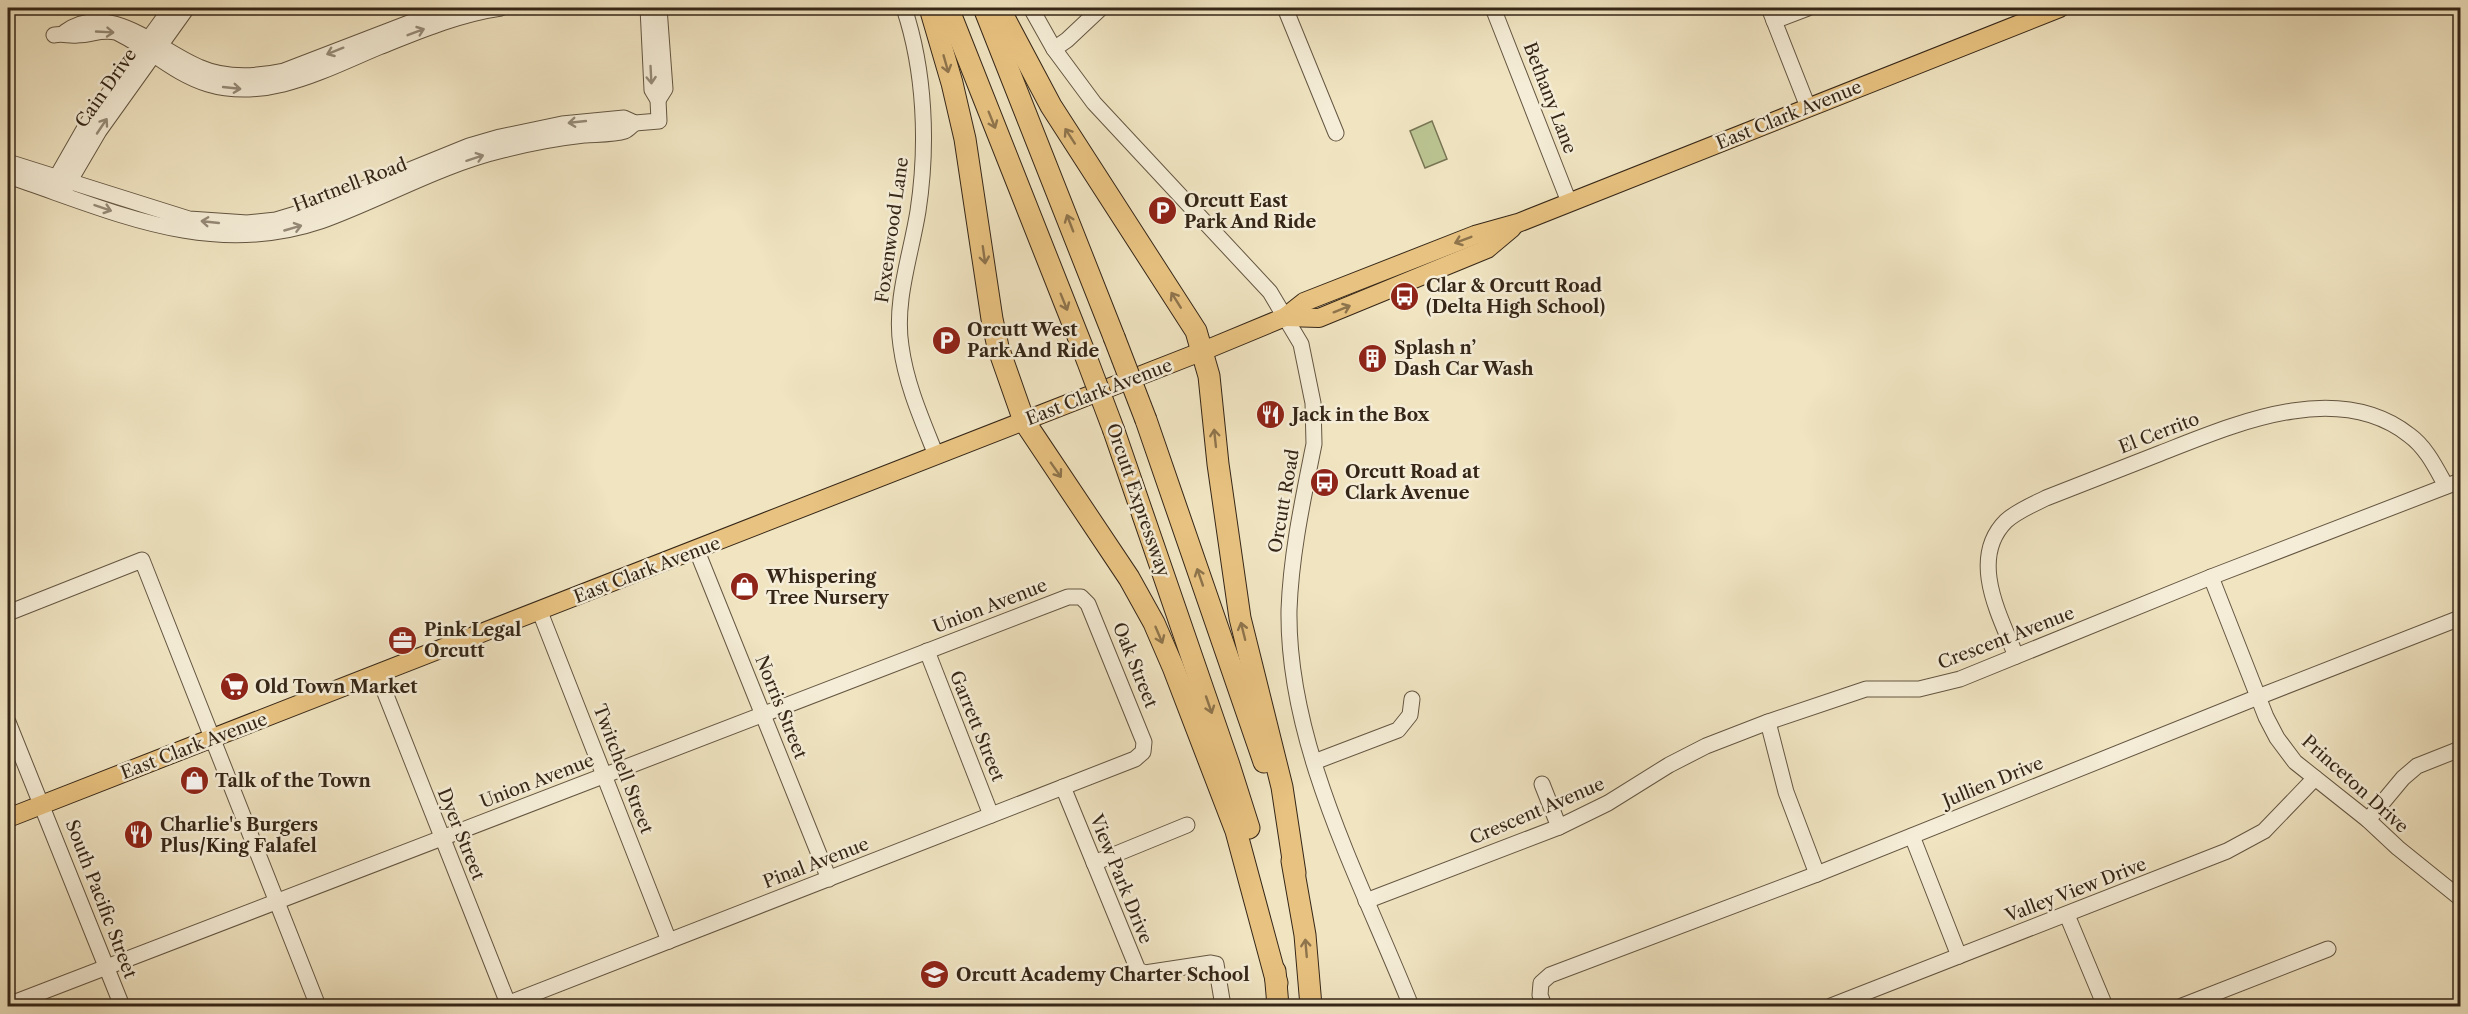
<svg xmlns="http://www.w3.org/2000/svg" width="2468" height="1014" viewBox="0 0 2468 1014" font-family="'Libre Caslon Text',serif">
	<rect width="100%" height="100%" fill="#f0e4c1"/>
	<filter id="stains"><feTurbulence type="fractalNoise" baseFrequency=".00333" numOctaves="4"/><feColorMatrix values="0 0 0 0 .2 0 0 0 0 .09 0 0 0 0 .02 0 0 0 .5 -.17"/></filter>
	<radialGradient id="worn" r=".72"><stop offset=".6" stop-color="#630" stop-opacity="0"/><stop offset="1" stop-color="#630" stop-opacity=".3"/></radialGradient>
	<path fill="#bbc492" stroke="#787554" stroke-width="1.5" d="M1432,121L1447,159L1425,168L1410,131Z"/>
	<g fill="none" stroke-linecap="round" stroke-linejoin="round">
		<defs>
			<g id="minor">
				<path d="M904,8C925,71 928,145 918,211C911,255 894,301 901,346C906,384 922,420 936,455"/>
				<path d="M1031,8L1054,49L1094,103L1270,292L1301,344L1313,403L1314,444C1303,499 1291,554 1289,610C1287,746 1362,883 1411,1006"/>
				<path d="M1285,8L1336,133"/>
				<path d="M1493,8L1569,202"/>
				<path d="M1769,8L1808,107"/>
				<path d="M1774,21L1808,8"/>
				<path d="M65,32C110,0 158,50 199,67C226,79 256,77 284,71L448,8"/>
				<path d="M54,35C63,33 69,36 77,35C93,35 98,29 116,32C148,47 174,74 208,84C267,102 326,69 379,47C419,31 459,14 501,8"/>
				<path d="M1054,49L1067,40L1101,8"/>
				<path d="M658,100L665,89L659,8"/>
				<path d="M8,162L189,219L247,223L276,220L316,208L469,146L500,137L562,124L624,118L635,123L659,121L658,100L652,90L648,8"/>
				<path d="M8,176C113,211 209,259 321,221C382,199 440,165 503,150C530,143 557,138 584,135C596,134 613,135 625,131C628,130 632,125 635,123"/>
				<path d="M51,187L87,124L171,8"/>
				<path d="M65,189L99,131L187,8"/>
				<path d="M697,551L829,879"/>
				<path d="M2211,577L2266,717L2277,738L2295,762L2368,820L2398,848L2460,898"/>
				<path d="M540,612L669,941"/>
				<path d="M8,613L142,560L318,1006"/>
				<path d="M927,651L991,815"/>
				<path d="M2016,656C2000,616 1968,559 2006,521C2017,511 2032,505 2046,498C2084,483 2123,468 2161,453C2235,424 2337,379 2409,435C2426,447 2436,468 2446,486"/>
				<path d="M378,675L509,1006"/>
				<path d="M8,722L122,1006"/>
				<path d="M1768,722L1786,792L1817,874"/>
				<path d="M1314,762L1398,730L1410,715L1412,699"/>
				<path d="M1542,784L1559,827"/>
				<path d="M1063,787L1138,970L1145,973L1211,963L1216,964L1223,1006"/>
				<path d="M2368,820L2403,778L2417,766L2460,749"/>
				<path d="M1912,836L1959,956"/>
				<path d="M1094,863L1187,825"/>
				<path d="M1366,901L1559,827L1608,803L1669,765L1706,746L1768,722L1866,689H1919L1960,679L2211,577L2460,481"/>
				<path d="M2067,915L2105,1006"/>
				<path d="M8,1005L1068,597H1081L1088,604L1144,742L1143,752L1135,759L502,1006"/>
				<path d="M1544,1006L1540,995L1541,983L1550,975L1817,874L2258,697L2460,618"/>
				<path d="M1831,1006L2227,851L2264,831L2315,778"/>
				<path d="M2182,1006L2328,949"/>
			</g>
			<g id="major">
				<path d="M1285,317L1319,318L1487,249L1512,228"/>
				<path d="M8,818L1203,351L1285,317L1304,302L1475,235L1518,223L2060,8"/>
			</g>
			<g id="highway">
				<path d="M930,8L952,83L965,139L992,319L998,347L1024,421L1129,578L1154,623L1173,667L1236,831L1277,983"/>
				<path d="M948,8L1083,349"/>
				<path d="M984,8L1114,337"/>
				<path d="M999,8L1051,106L1196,331L1209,376L1218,464L1240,618L1282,787L1295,873"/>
				<path d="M1146,420L1264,762"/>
				<path d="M1114,431L1229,765L1249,828"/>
				<path d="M1292,861L1305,935L1311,1006"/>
				<path d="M1275,971L1278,1006"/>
			</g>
		</defs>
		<use href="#minor" stroke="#645642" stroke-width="17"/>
		<use href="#major" stroke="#352617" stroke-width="20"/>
		<use href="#highway" stroke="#352617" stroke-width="23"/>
		<use href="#minor" stroke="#f5edd7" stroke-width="15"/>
		<use href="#major" stroke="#e8c280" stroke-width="18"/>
		<use href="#highway" stroke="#e8c280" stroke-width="21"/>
		<defs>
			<g id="highway-bridge">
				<path d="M1114,337L1146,420"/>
				<path d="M1083,349L1114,431"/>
			</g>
		</defs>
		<use href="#highway-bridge" stroke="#352617" stroke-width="23" stroke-linecap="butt"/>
		<use href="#highway-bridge" stroke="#e8c280" stroke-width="21"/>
	</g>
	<defs><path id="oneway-shaft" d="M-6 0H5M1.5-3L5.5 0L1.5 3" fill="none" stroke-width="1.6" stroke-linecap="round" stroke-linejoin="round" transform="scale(1.5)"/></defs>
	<g stroke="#958a77">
		<use href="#oneway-shaft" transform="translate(105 32) rotate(3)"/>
		<use href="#oneway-shaft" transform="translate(416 32) rotate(-21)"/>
		<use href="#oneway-shaft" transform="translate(335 51) rotate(158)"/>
		<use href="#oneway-shaft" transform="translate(651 75) rotate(87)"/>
		<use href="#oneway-shaft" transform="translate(232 88) rotate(6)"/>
		<use href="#oneway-shaft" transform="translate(577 122) rotate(174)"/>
		<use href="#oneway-shaft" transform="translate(102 126) rotate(-56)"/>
		<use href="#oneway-shaft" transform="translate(475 158) rotate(-18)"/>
		<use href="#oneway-shaft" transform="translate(103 208) rotate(19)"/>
		<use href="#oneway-shaft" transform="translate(210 222) rotate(-174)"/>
		<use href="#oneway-shaft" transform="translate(293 228) rotate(-16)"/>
	</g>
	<g stroke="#8e744c">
		<use href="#oneway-shaft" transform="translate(946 64) rotate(74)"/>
		<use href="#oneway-shaft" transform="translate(992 120) rotate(68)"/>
		<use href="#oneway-shaft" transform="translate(1070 136) rotate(-123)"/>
		<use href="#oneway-shaft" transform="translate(1070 223) rotate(-111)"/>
		<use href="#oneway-shaft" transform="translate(1463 240) rotate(159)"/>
		<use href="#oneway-shaft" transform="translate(984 255) rotate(82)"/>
		<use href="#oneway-shaft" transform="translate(1176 300) rotate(-122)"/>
		<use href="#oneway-shaft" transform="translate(1064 302) rotate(68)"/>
		<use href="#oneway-shaft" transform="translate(1342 309) rotate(-22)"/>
		<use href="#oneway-shaft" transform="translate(1215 438) rotate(-96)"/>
		<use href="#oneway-shaft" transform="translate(1056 470) rotate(55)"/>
		<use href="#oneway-shaft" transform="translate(1200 577) rotate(-109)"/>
		<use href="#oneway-shaft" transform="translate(1243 631) rotate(-104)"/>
		<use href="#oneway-shaft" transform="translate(1159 635) rotate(67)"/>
		<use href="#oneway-shaft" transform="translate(1209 705) rotate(71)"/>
		<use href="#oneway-shaft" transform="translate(1306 948) rotate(-95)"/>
	</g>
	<defs>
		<symbol id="parking-disc" viewBox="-11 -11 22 22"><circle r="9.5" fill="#8f2418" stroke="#f5edd7"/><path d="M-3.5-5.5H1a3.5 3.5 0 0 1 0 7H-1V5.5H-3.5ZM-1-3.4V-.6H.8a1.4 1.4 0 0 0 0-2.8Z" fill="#fff"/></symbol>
		<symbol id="bus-disc" viewBox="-11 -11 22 22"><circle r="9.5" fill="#8f2418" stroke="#f5edd7"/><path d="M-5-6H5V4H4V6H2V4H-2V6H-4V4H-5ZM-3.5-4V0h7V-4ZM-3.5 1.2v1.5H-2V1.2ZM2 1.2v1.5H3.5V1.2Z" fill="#fff"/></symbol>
		<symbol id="building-disc" viewBox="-11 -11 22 22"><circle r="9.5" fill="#8f2418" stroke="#f5edd7"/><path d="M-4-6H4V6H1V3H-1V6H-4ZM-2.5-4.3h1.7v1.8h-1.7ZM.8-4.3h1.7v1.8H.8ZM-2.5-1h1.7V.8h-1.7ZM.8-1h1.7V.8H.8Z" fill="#fff"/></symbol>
		<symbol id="restaurant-disc" viewBox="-11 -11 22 22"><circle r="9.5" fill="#8f2418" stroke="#f5edd7"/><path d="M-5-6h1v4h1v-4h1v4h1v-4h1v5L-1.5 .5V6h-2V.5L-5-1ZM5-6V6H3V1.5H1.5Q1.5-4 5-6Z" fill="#fff"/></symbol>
		<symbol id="shop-disc" viewBox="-11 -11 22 22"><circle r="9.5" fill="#8f2418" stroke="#f5edd7"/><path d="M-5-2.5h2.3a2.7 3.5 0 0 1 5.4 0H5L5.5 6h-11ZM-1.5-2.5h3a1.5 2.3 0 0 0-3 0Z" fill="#fff"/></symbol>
		<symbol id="office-disc" viewBox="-11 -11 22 22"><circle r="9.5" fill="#8f2418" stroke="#f5edd7"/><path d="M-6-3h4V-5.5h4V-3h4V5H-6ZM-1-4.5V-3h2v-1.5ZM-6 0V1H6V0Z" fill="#fff"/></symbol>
		<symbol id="supermarket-disc" viewBox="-11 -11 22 22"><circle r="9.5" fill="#8f2418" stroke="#f5edd7"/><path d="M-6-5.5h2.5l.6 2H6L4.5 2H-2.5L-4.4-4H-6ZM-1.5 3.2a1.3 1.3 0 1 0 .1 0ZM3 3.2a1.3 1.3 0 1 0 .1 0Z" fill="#fff"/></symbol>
		<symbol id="school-disc" viewBox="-11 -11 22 22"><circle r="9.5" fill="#8f2418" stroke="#f5edd7"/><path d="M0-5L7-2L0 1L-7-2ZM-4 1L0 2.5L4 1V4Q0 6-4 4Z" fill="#fff"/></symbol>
	</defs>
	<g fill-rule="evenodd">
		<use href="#parking-disc" x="1146" y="194" width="33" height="33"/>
		<use href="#bus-disc" x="1388" y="280" width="33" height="33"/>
		<use href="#parking-disc" x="930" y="324" width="33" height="33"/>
		<use href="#building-disc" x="1356" y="342" width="33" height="33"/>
		<use href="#restaurant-disc" x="1254" y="398" width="33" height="33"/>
		<use href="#bus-disc" x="1308" y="466" width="33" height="33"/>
		<use href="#shop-disc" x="728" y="570" width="33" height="33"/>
		<use href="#office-disc" x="386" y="624" width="33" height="33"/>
		<use href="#supermarket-disc" x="218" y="670" width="33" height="33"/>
		<use href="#shop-disc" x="178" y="764" width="33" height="33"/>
		<use href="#restaurant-disc" x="122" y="818" width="33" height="33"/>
		<use href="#school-disc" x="918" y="958" width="33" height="33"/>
	</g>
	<g text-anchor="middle" stroke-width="5" stroke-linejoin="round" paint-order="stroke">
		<g font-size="18" fill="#352617" stroke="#f5edd7">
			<text transform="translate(106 88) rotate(-55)" y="6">Cain Drive</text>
			<text transform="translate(1550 98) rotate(69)" y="6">Bethany Lane</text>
			<text transform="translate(1789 115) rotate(-22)" y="6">East Clark Avenue</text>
			<text transform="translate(350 185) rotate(-21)" y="6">Hartnell Road</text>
			<text transform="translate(892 230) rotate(-82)" y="6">Foxenwood Lane</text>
			<text transform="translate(1099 392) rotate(-21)" y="6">East Clark Avenue</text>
			<text transform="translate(2159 433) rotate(-21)" y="6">El Cerrito</text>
			<text transform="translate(1138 500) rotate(71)" y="6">Orcutt Expressway</text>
			<text transform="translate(1284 501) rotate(-80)" y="6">Orcutt Road</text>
			<text transform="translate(647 570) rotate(-21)" y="6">East Clark Avenue</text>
			<text transform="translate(990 606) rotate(-21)" y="6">Union Avenue</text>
			<text transform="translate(2006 638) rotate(-21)" y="6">Crescent Avenue</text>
			<text transform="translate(1135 665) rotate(68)" y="6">Oak Street</text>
			<text transform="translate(781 707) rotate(68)" y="6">Norris Street</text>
			<text transform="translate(977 726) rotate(68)" y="6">Garrett Street</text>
			<text transform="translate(194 746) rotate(-21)" y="6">East Clark Avenue</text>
			<text transform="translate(623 769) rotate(69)" y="6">Twitchell Street</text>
			<text transform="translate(537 781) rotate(-21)" y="6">Union Avenue</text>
			<text transform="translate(1993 782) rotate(-22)" y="6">Jullien Drive</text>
			<text transform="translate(2355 784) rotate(42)" y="6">Princeton Drive</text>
			<text transform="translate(1537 811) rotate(-23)" y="6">Crescent Avenue</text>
			<text transform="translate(461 834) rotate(68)" y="6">Dyer Street</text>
			<text transform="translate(816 863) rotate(-21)" y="6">Pinal Avenue</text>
			<text transform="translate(1121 879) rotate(68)" y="6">View Park Drive</text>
			<text transform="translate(2076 890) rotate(-21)" y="6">Valley View Drive</text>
			<text transform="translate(101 899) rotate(69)" y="6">South Pacific Street</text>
		</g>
		<g font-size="18" font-weight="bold" fill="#352617" stroke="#f5edd7" text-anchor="start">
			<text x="1184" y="207">Orcutt East<tspan x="1184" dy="21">Park And Ride</tspan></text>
			<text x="1426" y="292">Clar &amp; Orcutt Road<tspan x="1426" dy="21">(Delta High School)</tspan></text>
			<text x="967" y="336">Orcutt West<tspan x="967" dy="21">Park And Ride</tspan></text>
			<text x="1394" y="354">Splash n’<tspan x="1394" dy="21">Dash Car Wash</tspan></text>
			<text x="1292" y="421">Jack in the Box</text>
			<text x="1345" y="478">Orcutt Road at<tspan x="1345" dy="21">Clark Avenue</tspan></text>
			<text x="766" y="583">Whispering<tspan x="766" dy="21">Tree Nursery</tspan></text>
			<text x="424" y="636">Pink Legal<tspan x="424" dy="21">Orcutt</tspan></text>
			<text x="255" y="693">Old Town Market</text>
			<text x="215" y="787">Talk of the Town</text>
			<text x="160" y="831">Charlie's Burgers<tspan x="160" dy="21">Plus/King Falafel</tspan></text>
			<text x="956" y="981">Orcutt Academy Charter School</text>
		</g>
	</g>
	<rect width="2468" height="1014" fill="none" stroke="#f0e4c1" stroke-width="30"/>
	<rect x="9" y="9" width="2450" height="996" fill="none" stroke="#352617" stroke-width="3"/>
	<rect x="15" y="15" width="2438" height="984" fill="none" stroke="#352617" stroke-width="1.5"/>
	<rect width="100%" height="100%" filter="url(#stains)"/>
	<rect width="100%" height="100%" fill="url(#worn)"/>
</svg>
